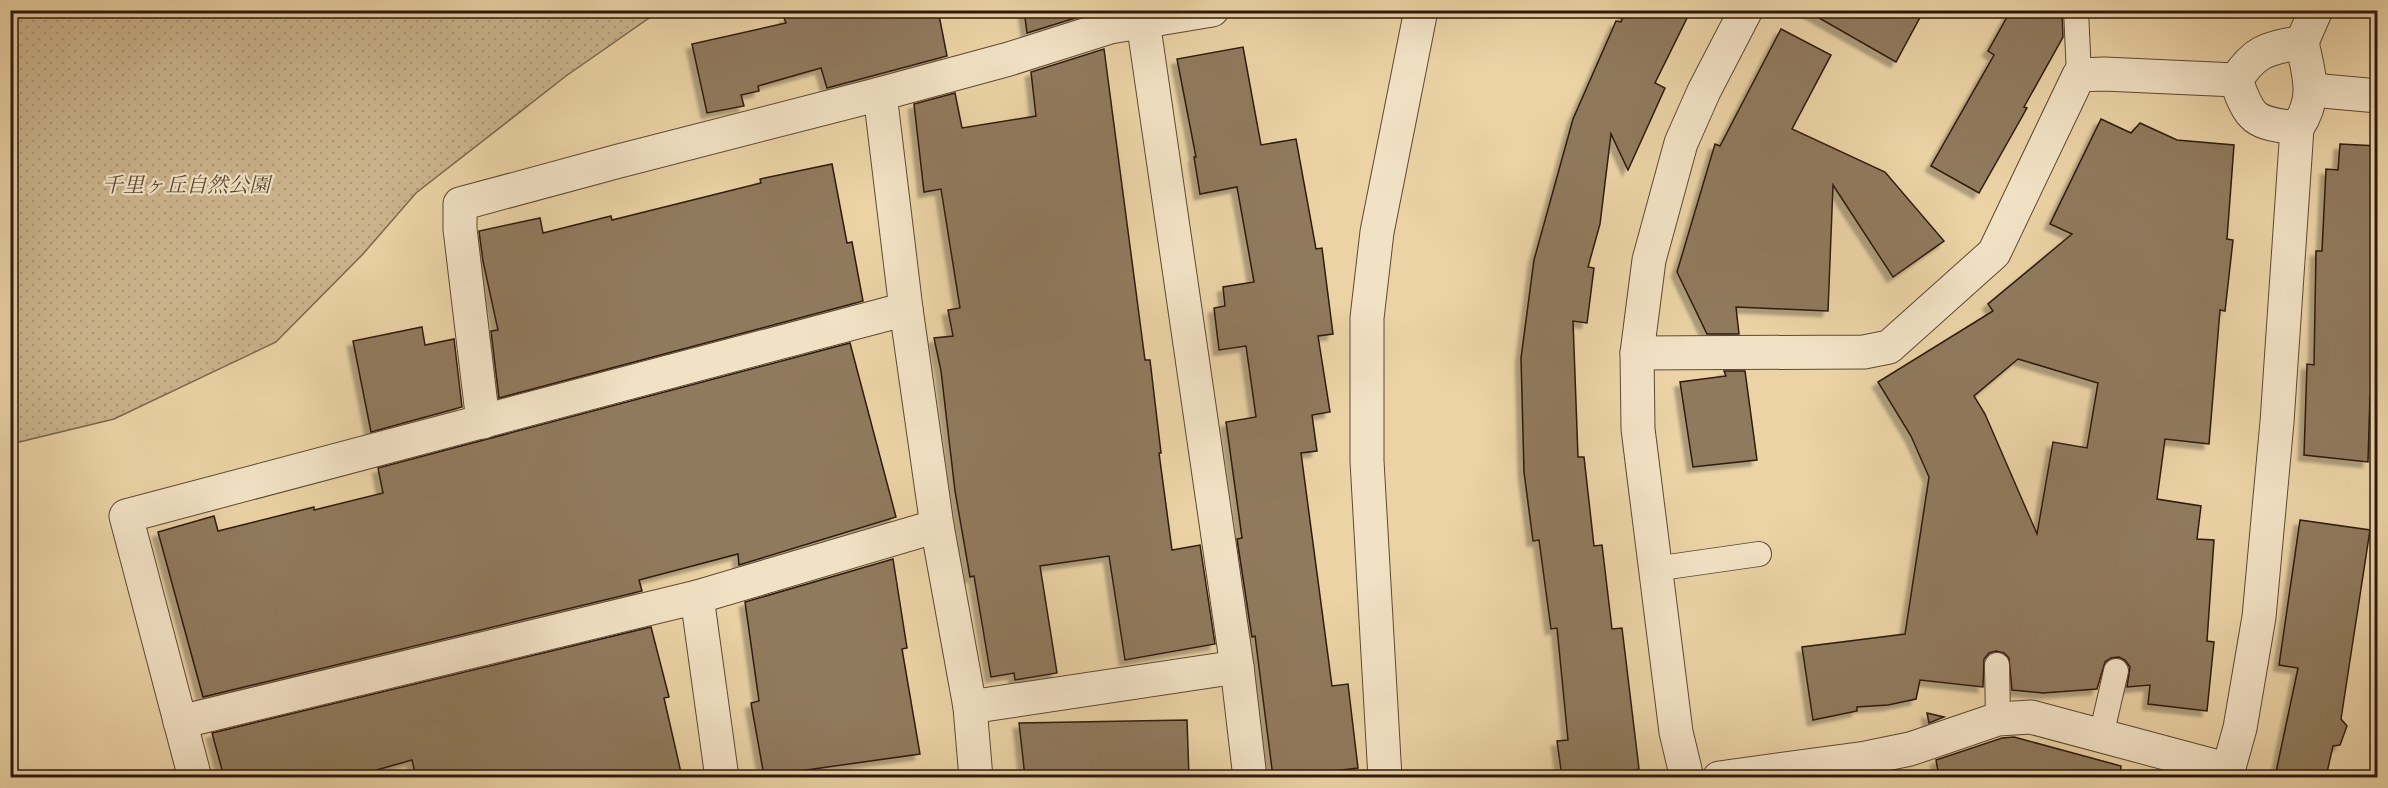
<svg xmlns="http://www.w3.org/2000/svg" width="2388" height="788" viewBox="0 0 2388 788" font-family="'Sorts Mill Goudy','Noto Serif JP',serif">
	<defs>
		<pattern id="grass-dots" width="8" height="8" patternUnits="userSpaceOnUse" patternTransform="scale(1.5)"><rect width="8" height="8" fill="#cbb48c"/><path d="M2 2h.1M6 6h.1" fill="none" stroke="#af9a78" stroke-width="1.8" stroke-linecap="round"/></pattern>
		<filter id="shadow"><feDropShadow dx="-5.5" dy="5.5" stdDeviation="1.5" flood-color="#0004"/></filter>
	</defs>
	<rect width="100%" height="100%" fill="#ebd3a6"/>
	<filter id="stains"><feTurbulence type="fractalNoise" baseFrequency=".00333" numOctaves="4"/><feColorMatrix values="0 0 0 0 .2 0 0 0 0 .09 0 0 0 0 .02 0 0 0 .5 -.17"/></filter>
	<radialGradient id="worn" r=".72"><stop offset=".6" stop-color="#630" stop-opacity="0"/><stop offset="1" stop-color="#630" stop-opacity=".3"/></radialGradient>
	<path fill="url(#grass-dots)" stroke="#7c674d" stroke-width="1.5" d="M10,11L11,10L659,11L566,76L416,193L363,254L276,342L114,419L11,444Z"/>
	<g fill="#907a5d" stroke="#2e1a0e" stroke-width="1.5" fill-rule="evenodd" filter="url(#shadow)">
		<path d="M812,10H938L947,56L827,88L821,68L758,86L759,91L741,95L744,106L707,113L692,44L786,23L784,18Z"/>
		<path d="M1024,10H1098V11L1027,33Z"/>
		<path d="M1626,10H1691L1655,83L1665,88L1628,170L1611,134L1600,224L1588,267L1594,268L1587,323L1573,321L1578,457H1584L1594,546L1602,545L1612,629L1622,628L1639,769L1610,777H1562L1557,741L1568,740L1557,628L1551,629L1539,540L1533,541L1524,472L1521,358L1534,260L1573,119L1616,21L1621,22Z"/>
		<path d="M1805,10H1924L1896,62Z"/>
		<path d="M2011,10H2062L2063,37L2024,107L2027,108L1979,193L1931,166L1994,55L1988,51Z"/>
		<path d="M1781,29L1831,55L1792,129L1885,172L1944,241L1893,277L1833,185L1828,311L1736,307L1739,334H1707L1677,272L1715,144L1720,146Z"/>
		<path d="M1243,47L1261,145L1296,139L1316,249L1322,248L1333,334L1318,336L1330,412L1312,415L1317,451L1301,453L1332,686L1348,684L1358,768L1285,777H1273L1255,636L1252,637L1237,539L1242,538L1226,422L1256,417L1246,346L1219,350L1214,308L1225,306L1223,287L1254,282L1237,187L1200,194L1194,157H1196L1177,59Z"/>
		<path d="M1104,49L1145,360H1150L1161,453H1159L1172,550L1200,545L1215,644L1125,660L1109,556L1040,566L1057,673L1015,680L1014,673L991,677L974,576L970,577L955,491L941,371L934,338L953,336L948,310L960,308L941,189L924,192L914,104L955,93L962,128L1036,116L1031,72Z"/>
		<path d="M2101,119L2131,133L2140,123L2177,140L2234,145L2227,239L2233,240L2225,311L2220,310L2209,444L2165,439L2157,499L2201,506L2197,539L2214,540L2207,641L2214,642L2207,711L2148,704L2150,685L2127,687L2130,667L2125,660L2119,657L2111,658L2105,662L2097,689L2043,693L2012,690L2009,658L2004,653L1996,651L1989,653L1984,659L1983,687L1920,680L1916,699L1888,705L1857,707V711L1813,720L1802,647L1905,634L1929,477L1911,436L1878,382L1993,311L1988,304L2072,234L2050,224ZM2018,359L2098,383L2087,448L2053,442L2037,534L1985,414L1974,396Z"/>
		<path d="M2340,144L2378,146V338L2376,396L2370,395L2368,462L2304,455L2307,364L2314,365L2316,251H2322L2326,169L2338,170Z"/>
		<path d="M832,164L847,243L852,242L863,301L499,398L491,331L498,330L483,261L479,231L540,218L543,233L611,216L612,220L761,183L760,179Z"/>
		<path d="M422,327L425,345L454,339L462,407L371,432L353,341Z"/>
		<path d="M850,343L896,517L739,565L738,554L639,580L642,591L203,697L158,532L214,516L218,531L314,507V510L383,493L378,468Z"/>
		<path d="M1724,371H1745L1757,460L1693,467L1680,382L1726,376Z"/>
		<path d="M2300,520L2370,530L2341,719L2347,726L2340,745L2333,746L2326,777H2275L2298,668L2279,665Z"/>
		<path d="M893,559L907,648L902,649L920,754L764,776L751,703L759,701L745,602Z"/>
		<path d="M651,627L669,697L664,698L682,777H416L412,760L352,777H224L212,733Z"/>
		<path d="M1927,713L1944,717L1929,723Z"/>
		<path d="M1187,720L1189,777H1025L1019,723Z"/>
		<path d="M2014,737L2121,766L2120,777H1939L1936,760L2002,738Z"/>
	</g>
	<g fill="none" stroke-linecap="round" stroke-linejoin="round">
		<defs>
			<g id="lane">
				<path d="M2076,10L2079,75"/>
				<path d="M1654,569L1759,554"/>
				<path d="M1997,665L1998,719"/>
				<path d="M2101,736L2116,671"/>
			</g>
			<g id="street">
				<path d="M1143,21L1237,667"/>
				<path d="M2236,80C2256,49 2268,49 2302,42L2316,10"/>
				<path d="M2312,90L2378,96"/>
				<path d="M2297,128C2318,97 2309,76 2302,42"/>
				<path d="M906,309L880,94L1009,59L1110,27L1212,10"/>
				<path d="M1637,353L1864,352L1889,347L1994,253L2079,75L2104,74L2236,80"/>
				<path d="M483,422L460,229V204L619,161L880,94"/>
				<path d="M697,597L937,526"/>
				<path d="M970,707L1237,667L1250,778"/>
				<path d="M180,722L697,597L722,778"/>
				<path d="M195,778L126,516L906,309L937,526L970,707L976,778"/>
				<path d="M1385,778L1367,461V318L1377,232L1421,10"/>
				<path d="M1687,778L1676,732L1638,429L1637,353L1649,260L1681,143L1704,91L1746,10"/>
				<path d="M1719,778L1866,758L1910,749L1998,719L2031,717L2229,770"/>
				<path d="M2226,778L2240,728L2259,617L2277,422L2297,128C2254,123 2250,120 2236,80"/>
			</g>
		</defs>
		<use href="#lane" stroke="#5d4834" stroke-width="26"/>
		<use href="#street" stroke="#5d4834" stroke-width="35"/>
		<use href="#lane" stroke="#f2e2c5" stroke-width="24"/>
		<use href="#street" stroke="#f2e2c5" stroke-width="33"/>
	</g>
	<g text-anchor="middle" stroke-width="4.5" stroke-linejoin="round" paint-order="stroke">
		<g font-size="21" font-style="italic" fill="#5d4834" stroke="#f2e2c5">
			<text x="186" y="192">千里ヶ丘自然公園</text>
		</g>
	</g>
	<rect width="2388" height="788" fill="none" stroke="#ebd3a6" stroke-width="36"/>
	<rect x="12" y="12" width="2364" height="764" fill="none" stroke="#2e1a0e" stroke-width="3"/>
	<rect x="18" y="18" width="2352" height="752" fill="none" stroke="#2e1a0e" stroke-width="1.5"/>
	<rect width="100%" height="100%" filter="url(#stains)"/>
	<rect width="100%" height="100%" fill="url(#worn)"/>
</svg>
